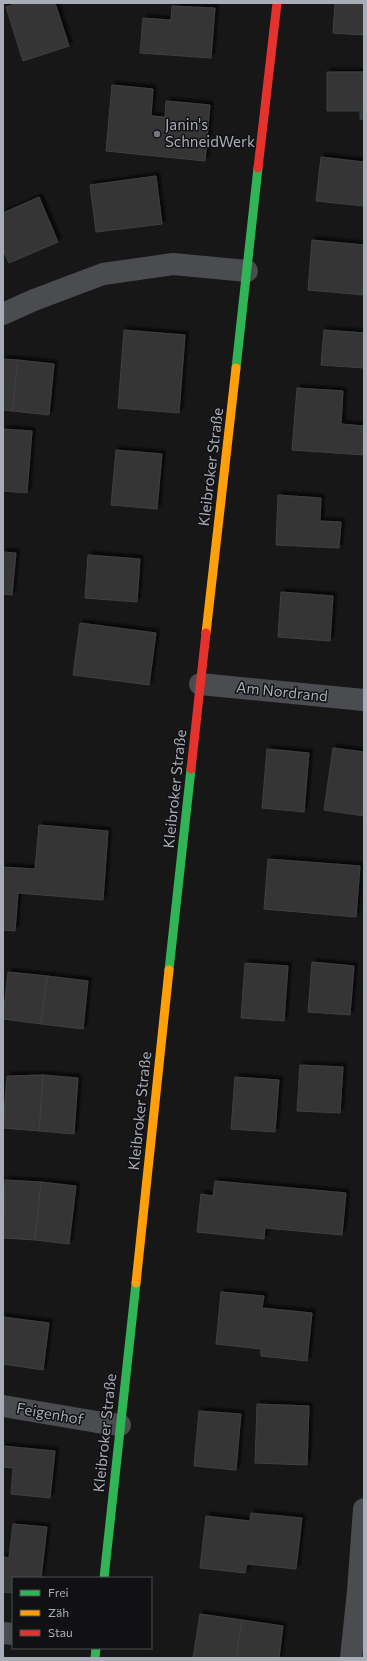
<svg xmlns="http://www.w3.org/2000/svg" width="367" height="1661" viewBox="0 0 367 1661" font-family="Commissioner,sans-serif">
	<defs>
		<filter id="shadow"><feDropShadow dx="3.5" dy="-3.5" stdDeviation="1" flood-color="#0009"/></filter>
	</defs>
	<rect width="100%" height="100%" fill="#171717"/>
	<g fill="#353536" stroke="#3f4043" filter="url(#shadow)">
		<path d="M18,3H55L69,46L23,61L6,7Z"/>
		<path d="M335,3H364V35L333,33Z"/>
		<path d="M172,6L215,8L211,58L140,53L143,18L171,20Z"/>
		<path d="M327,72H364V119H360V111H327Z"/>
		<path d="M112,85L153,89L151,116L165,117L166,101L210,105L205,161L106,151Z"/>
		<path d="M321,157L364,162V206L316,201Z"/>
		<path d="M156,176L162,224L96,232L90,185Z"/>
		<path d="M39,197L58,242L9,263L3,250V213Z"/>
		<path d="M312,240L364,245V295L308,290Z"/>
		<path d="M124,330L185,335L179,413L118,408Z"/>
		<path d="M324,330L364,333V368L321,365Z"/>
		<path d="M3,359L18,360L12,411L3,410Z"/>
		<path d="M18,360L54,364L49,415L12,411Z"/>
		<path d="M297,388L343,391L341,424L364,426V455L292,450Z"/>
		<path d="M3,429L32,431L27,493L3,491Z"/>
		<path d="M116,450L162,454L157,509L111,505Z"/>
		<path d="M278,495L321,498L320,521L341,522L339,548L276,545Z"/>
		<path d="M3,552L16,553L12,595L3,594Z"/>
		<path d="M88,555L140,559L137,602L85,598Z"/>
		<path d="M281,592L333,596L330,641L278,637Z"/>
		<path d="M80,623L156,633L149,685L73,675Z"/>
		<path d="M333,748L364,752V816L324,810Z"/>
		<path d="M267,749L309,753L304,812L262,808Z"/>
		<path d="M39,825L108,831L103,900L18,893L15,931L3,930V867L35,869Z"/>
		<path d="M268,859L360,866L356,917L264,909Z"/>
		<path d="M312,962L354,966L350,1015L308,1012Z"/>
		<path d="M245,963L288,966L284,1021L241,1018Z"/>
		<path d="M8,972L47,976L41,1024L3,1019Z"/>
		<path d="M47,976L88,981L83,1029L41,1024Z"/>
		<path d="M300,1065L343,1067L340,1113L297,1111Z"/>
		<path d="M43,1075L78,1078L74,1134L39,1131Z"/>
		<path d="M43,1075L39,1131L3,1128L7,1076Z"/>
		<path d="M235,1077L279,1080L275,1132L231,1129Z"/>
		<path d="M5,1180L41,1182L35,1240L3,1238Z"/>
		<path d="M215,1181L346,1193L342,1235L265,1228L264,1239L197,1232L201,1194L213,1196Z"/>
		<path d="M41,1182L76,1186L69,1244L35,1240Z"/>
		<path d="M221,1292L264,1296L262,1308L312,1313L307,1361L261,1356V1349L216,1344Z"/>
		<path d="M3,1317L49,1323L43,1370L3,1364Z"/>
		<path d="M257,1404L309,1406L307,1465L255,1463Z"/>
		<path d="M199,1411L241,1414L236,1470L194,1466Z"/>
		<path d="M3,1446L55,1451L50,1498L11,1494L13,1468L3,1467Z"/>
		<path d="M251,1513L302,1518L296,1569L247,1564L245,1573L200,1568L206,1516L250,1521Z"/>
		<path d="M13,1524L47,1527L41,1578H13V1593L3,1592V1557L9,1558Z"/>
		<path d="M200,1614L242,1620L236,1658H193Z"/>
		<path d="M242,1620L283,1626L279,1658H236Z"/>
	</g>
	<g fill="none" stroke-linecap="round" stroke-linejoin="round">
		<g stroke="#4b4c50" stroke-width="22">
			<path d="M3,314L34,300L103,274L173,264L247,271"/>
			<path d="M200,684L364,700"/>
			<path d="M3,1406L97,1422L120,1425"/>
			<path d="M3,1633L13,1634"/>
			<path d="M351,1658L358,1591L364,1509"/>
		</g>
		<g stroke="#30b455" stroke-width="9">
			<path d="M236,368L258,168"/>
			<path d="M169,970L191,769"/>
			<path d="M104,1578L136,1283"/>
			<path d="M95,1658L96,1648"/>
		</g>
		<g stroke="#ff9f0a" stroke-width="9">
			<path d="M206,633L236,368"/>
			<path d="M136,1283L169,970"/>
		</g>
		<g stroke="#e5322d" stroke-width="9">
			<path d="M258,168L277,3"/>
			<path d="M191,769L206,633"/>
		</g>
	</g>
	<circle fill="#757880" stroke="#111113" stroke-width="1.5" cx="157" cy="134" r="4"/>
	<g text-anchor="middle" stroke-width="3" stroke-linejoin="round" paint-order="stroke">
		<g font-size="15" fill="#a8adb8" stroke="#111113" text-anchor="start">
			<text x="165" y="130">Janin's<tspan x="165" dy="17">SchneidWerk</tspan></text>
		</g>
		<g font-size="15" fill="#a8adb8" stroke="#111113">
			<text transform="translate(211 467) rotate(-83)" y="5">Kleibroker Straße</text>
			<text transform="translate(282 692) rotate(6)" y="5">Am Nordrand</text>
			<text transform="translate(175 789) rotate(-84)" y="5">Kleibroker Straße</text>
			<text transform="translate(140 1111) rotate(-84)" y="5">Kleibroker Straße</text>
			<text transform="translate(50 1414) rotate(10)" y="5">Feigenhof</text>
			<text transform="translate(105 1433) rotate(-84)" y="5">Kleibroker Straße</text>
		</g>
	</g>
	<rect width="367" height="1661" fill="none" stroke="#a8adb8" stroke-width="8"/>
	<rect x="12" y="1577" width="140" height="72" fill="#111113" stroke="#4d4f55"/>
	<rect x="20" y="1590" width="20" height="6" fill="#30b455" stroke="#4d4f55"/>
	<text x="48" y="1597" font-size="12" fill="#a8adb8">Frei</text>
	<rect x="20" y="1610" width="20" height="6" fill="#ff9f0a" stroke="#4d4f55"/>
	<text x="48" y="1617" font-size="12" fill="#a8adb8">Zäh</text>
	<rect x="20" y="1630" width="20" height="6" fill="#e5322d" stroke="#4d4f55"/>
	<text x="48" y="1637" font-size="12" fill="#a8adb8">Stau</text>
</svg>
